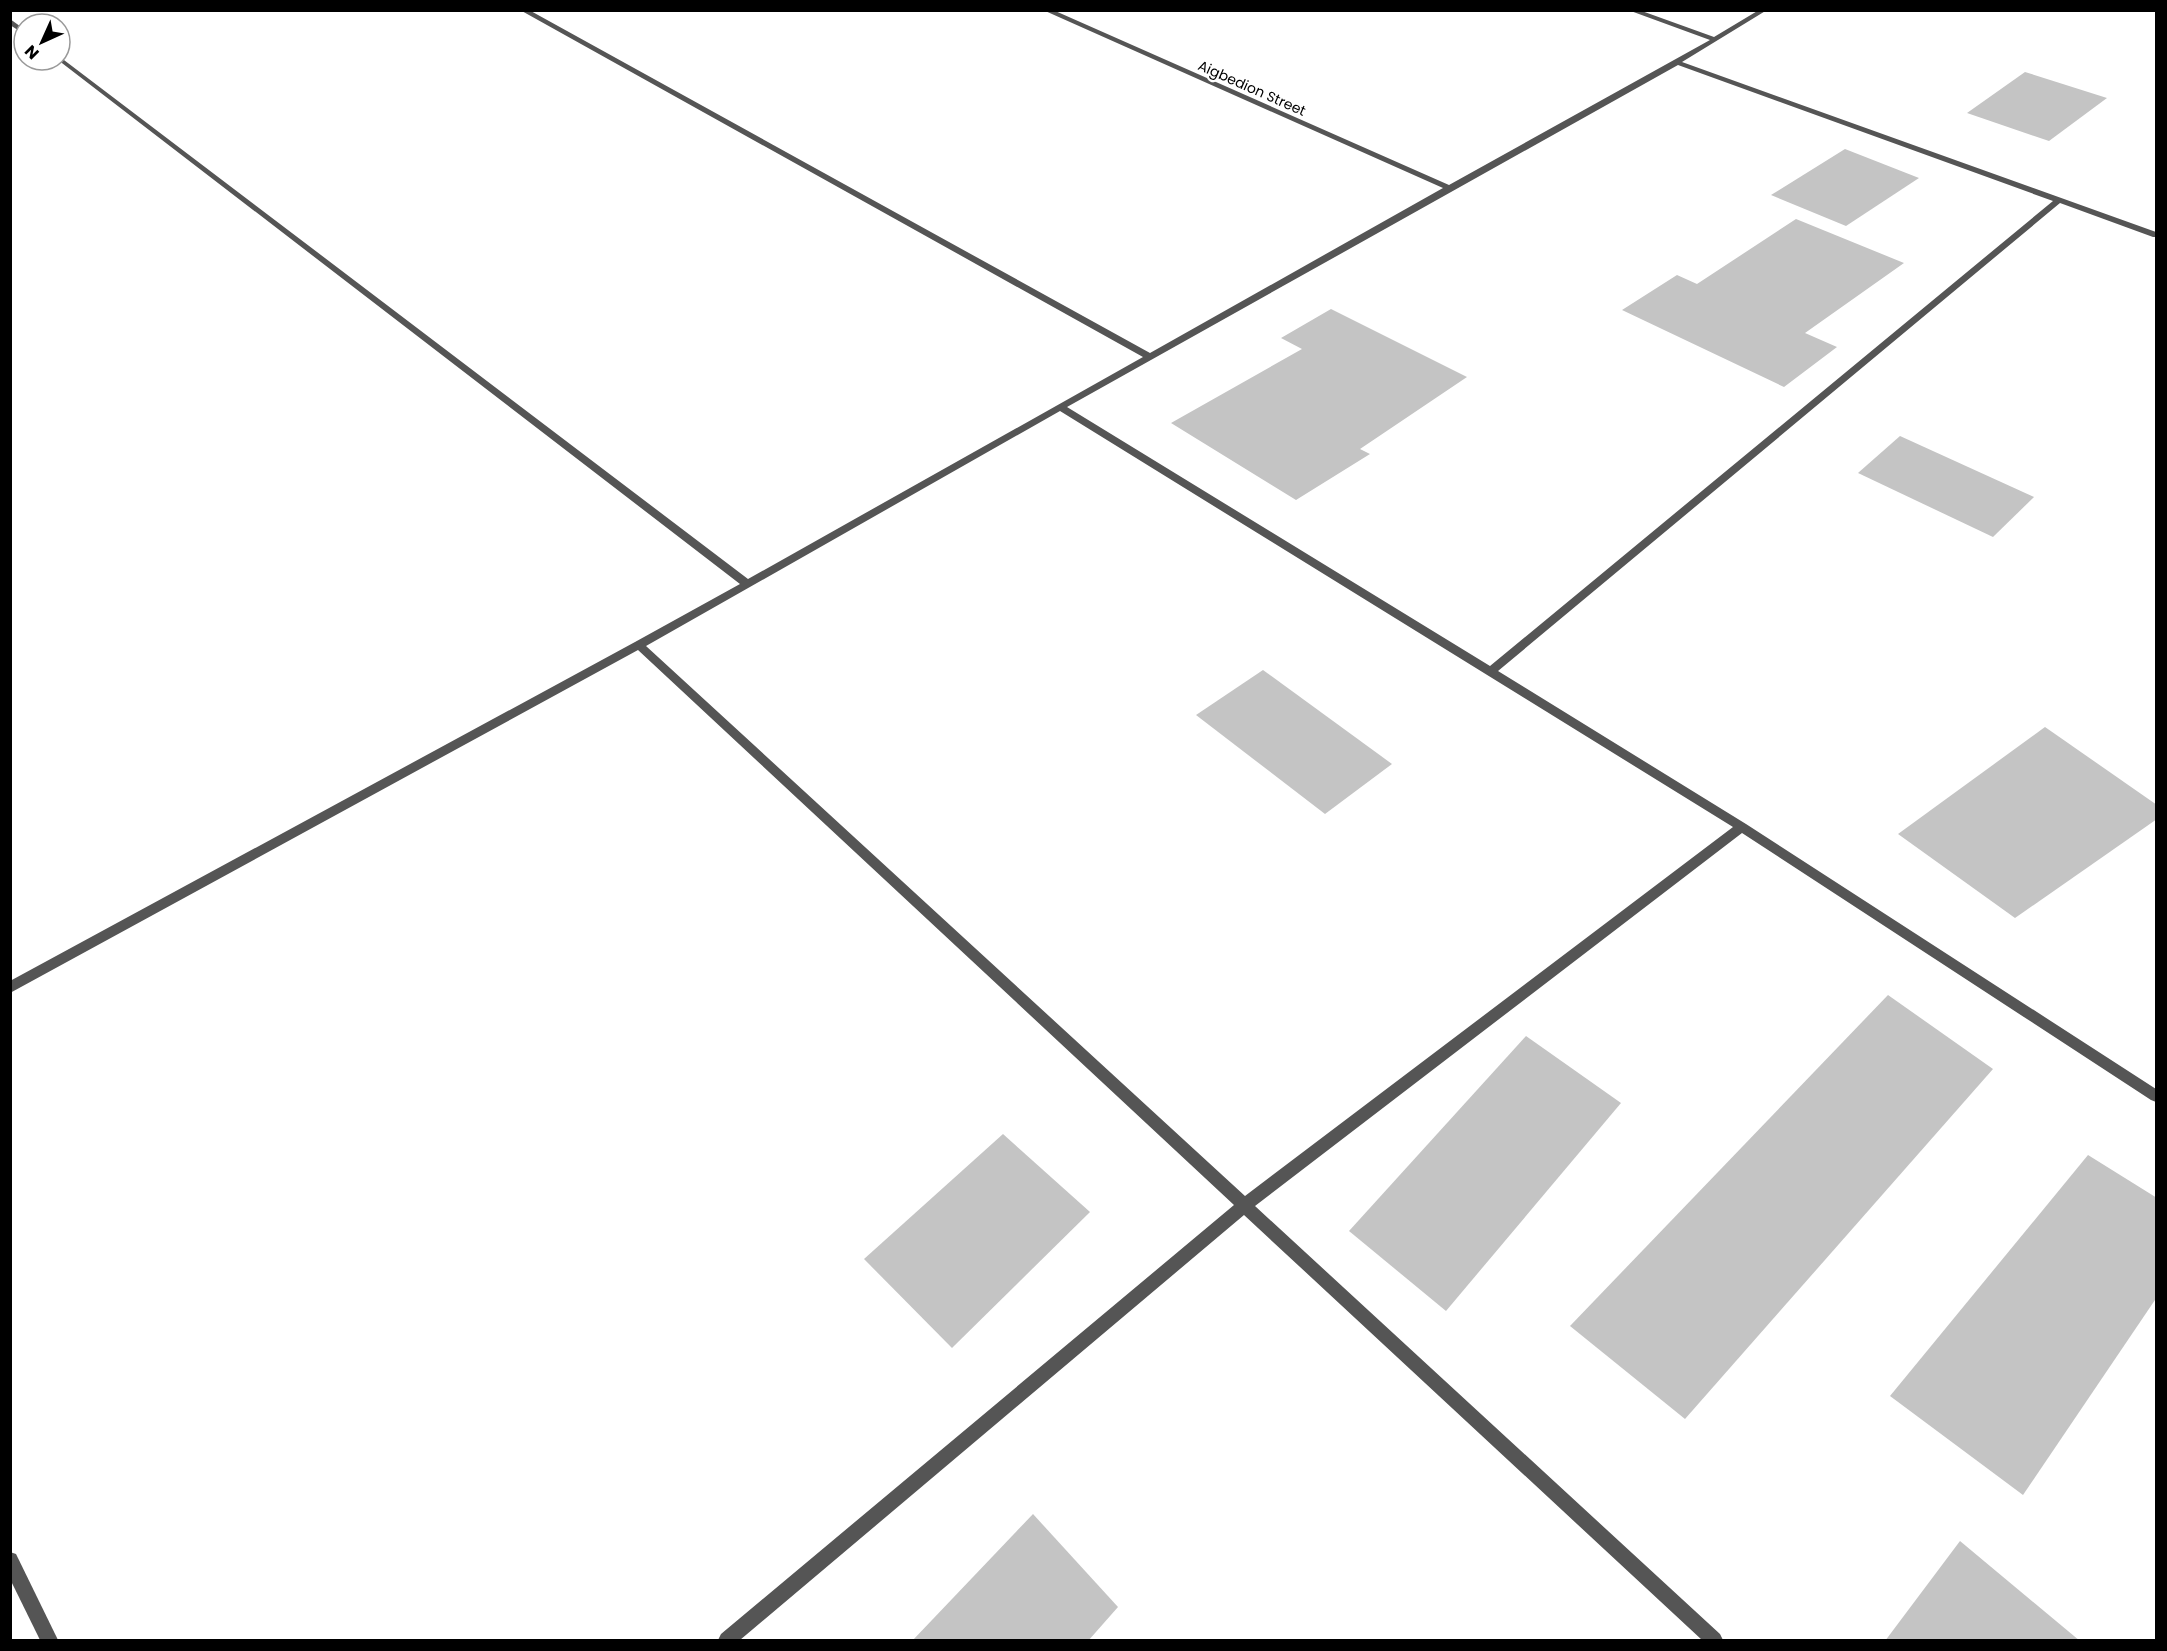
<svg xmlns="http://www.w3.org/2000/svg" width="2167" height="1651" viewBox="0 0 2167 1651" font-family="Poppins,sans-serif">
	<rect width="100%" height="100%" fill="#fff"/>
	<g fill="#c4c4c4">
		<path d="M2025,72L2107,98L2049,141L1967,113Z"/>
		<path d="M1845,149L1919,178L1846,226L1771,195Z"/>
		<path d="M1796,219L1904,263L1805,333L1837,347L1784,387L1622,310L1677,275L1697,284Z"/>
		<path d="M1331,309L1467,377L1360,449L1370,454L1296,500L1171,423L1302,349L1281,338Z"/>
		<path d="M1900,436L2034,497L1993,537L1858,473Z"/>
		<path d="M1263,670L1392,764L1325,814L1196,715Z"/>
		<path d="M2045,727L2157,805V819L2015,918L1898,834Z"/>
		<path d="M1888,995L1993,1069L1685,1419L1570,1326Z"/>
		<path d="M1526,1036L1621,1103L1446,1311L1349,1231Z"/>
		<path d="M1003,1134L1090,1212L952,1348L864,1259Z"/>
		<path d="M2088,1155L2157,1198V1297L2023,1495L1890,1396Z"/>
		<path d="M1033,1514L1118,1607L1088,1641H912Z"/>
		<path d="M1960,1541L2080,1641H1885Z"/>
	</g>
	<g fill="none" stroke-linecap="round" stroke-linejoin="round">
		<g fill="#555" fill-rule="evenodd">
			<path d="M520,10H529L1150,353L1443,188L1043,10H1053L1449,185L1710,40L1628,10H1639L1714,37L1759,10H1767L1682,62L2156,232V237H2153L2060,203L1498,671L1746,824L2156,1089V1102L2151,1100L1742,833L1255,1206L1720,1634L1723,1640H1702L1244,1215L740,1640H718L721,1634L1234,1205L638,650L10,993V981L635,642L740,584L58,60H60V57L748,579L1143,357ZM1678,65L2053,201L1490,666L1067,407ZM1060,411L1733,827L1245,1196L646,646Z"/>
			<path d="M10,19L24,29V34L10,25Z"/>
			<path d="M10,1552L16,1554L58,1640H40L10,1579Z"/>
		</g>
	</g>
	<g text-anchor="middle" stroke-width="4.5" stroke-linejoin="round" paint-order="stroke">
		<g font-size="14" fill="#000" stroke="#fff">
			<text transform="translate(1252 88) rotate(24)" y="5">Aigbedion Street</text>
		</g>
	</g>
	<rect width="2167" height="1651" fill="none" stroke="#000000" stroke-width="24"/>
	<g transform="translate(42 42) rotate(225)"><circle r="28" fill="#ffffff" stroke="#999999" stroke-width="1.5"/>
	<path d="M0-4.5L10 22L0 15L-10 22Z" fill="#000000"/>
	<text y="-9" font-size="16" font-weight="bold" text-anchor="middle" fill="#000000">N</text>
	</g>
</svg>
